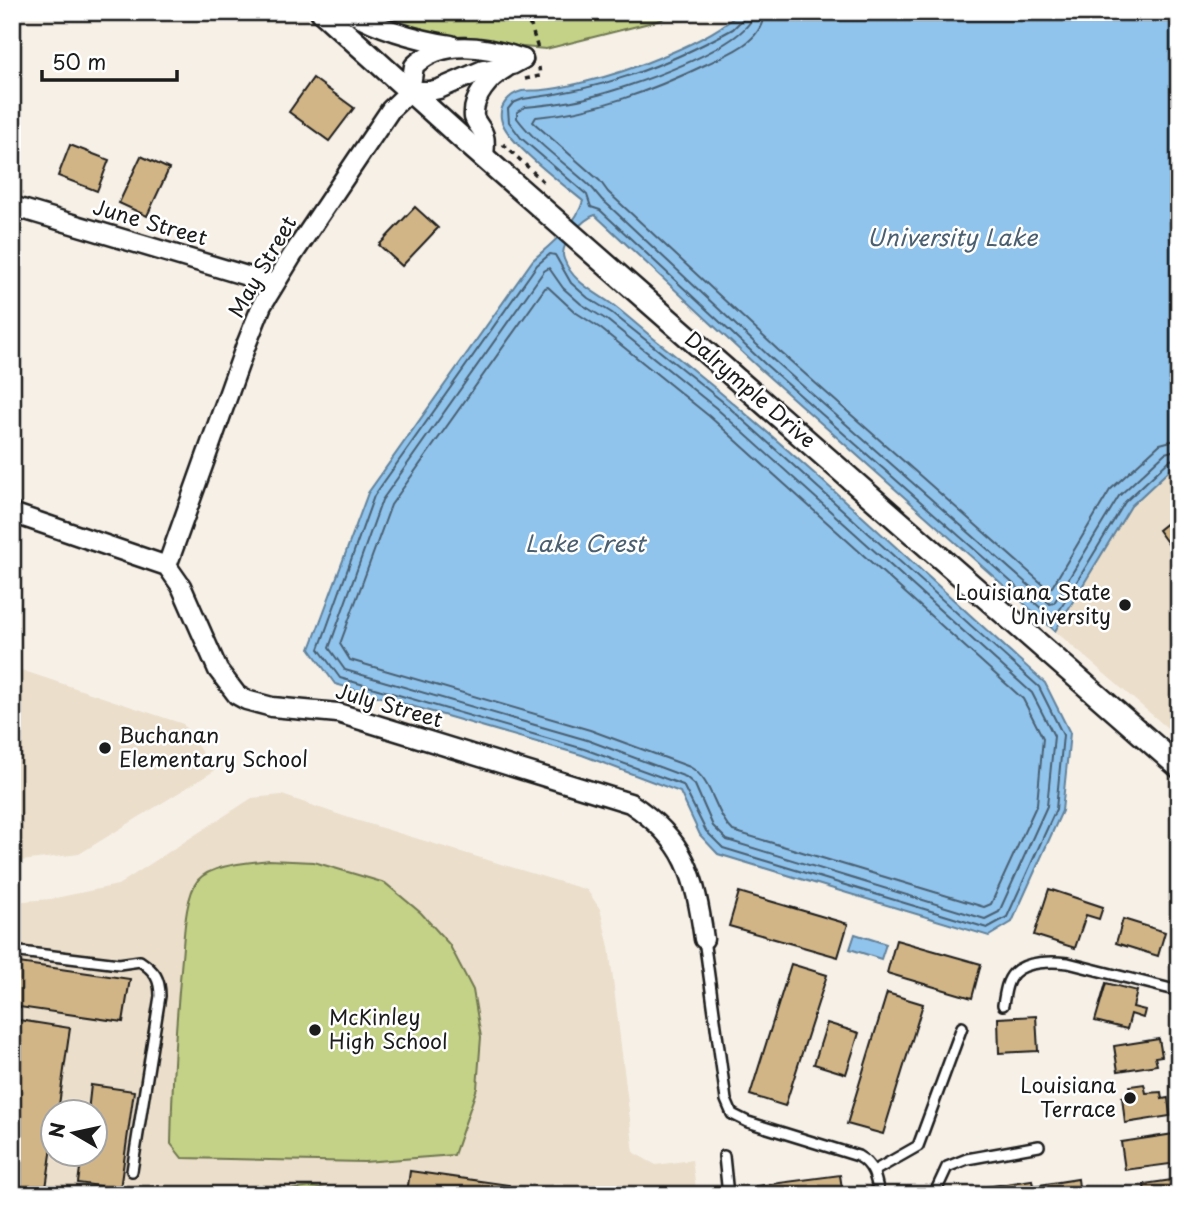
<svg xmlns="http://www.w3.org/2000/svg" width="1191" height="1207" viewBox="0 0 1191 1207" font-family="'Playpen Sans',sans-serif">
	<rect width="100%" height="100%" fill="#f6f0e7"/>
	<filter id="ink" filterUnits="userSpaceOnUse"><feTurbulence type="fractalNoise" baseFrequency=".0143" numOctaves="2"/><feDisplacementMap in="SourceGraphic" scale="14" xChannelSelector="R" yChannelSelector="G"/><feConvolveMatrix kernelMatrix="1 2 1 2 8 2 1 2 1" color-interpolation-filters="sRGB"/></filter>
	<g filter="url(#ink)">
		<g fill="#ebdeca" fill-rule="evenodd">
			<path d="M1179,464V738L1055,631L1131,506L1175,465Z"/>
			<path d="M12,667L183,724L214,771L79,854L12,862Z"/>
			<path d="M282,795L349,818L587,890L600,909L609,947L634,1153L656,1165L692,1160L697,1195H12V902L51,899L118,885L252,798ZM52,1112H94V1154H52Z"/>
		</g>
		<g fill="#c3d286" stroke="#707751" stroke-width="2">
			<path d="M356,12H671L661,20L546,49L412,37Z"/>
			<path d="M269,860L314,862L385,883L421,913L449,944L473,990L481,1037L477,1088L454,1155L364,1162L182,1158L171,1144C172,1082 176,1020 182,958C184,938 185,896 198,880C212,864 249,863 269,860Z"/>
			<path d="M312,1187L367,1195H276L289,1190Z"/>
		</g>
		<g fill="#90c4ed" stroke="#628199" stroke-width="2">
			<path d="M740,12H1179V464L1175,465L1131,506L1055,631L760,369L595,215C583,219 558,245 564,259C573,284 598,293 617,308C631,319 644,331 658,342C793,448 917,568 1045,683L1070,733L1062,811L1012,922L989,936L718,854L700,835L680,792L582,755L335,684L310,649L368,493L533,260C551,244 576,225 583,201C564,185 504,141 501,118C499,105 510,94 522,91C528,90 536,91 543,90C557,89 572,85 585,82C627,72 710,42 740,12Z"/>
			<path d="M855,934L886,944L881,959L850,949Z"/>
		</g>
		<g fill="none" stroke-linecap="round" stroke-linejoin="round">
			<g stroke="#4a5f70" stroke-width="2">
				<path d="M745,12L743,19L733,29C662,68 603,89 523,99L513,103L508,109L509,122L521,138L587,195L591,207L600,210L765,364L1052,618L1056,616L1125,502L1170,460L1179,458"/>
				<path d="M754,12C752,46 622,90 590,97C569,103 547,105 525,107L517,112V118C538,146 567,164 592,188C598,194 599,199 607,204L771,358L1050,604L1054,603L1119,496L1165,453L1179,449"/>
				<path d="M764,12C763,42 729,53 707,64C653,90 596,112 536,117L533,122L600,181L608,192L778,350L1047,588L1052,587L1110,490L1160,444L1179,439"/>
				<path d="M550,254L555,255L571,283L588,298L612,313L722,401L1039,687L1063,735L1056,809L1007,917L987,928L723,848L706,831L683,785L584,749L340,678L319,649L374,496L537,265Z"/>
				<path d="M549,268L563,288L581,304L607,320L716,408L1032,693L1054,736L1047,806L999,912L985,919L727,840L713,826L695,785L686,777L587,740L345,670L329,648L382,500L544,271Z"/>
				<path d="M548,287L575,312L600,328L709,416L1023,699L1043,738L1037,804L991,904L984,907L733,831C714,813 713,780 690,767L590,730L350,660L340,644L391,505L545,288Z"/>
			</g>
		</g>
		<g fill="#d1b586" stroke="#1c1c1c" stroke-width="2">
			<path d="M313,78L354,108L329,141L289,112Z"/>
			<path d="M70,145L109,160L97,191L58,176Z"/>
			<path d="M141,156L169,169L147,216L119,203Z"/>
			<path d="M415,207L438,228L402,266L379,245Z"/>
			<path d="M1179,503V559L1158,530L1173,518L1168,512Z"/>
			<path d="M1049,889L1103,907L1099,919L1086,915L1075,948L1034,935Z"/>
			<path d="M739,892L848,924L838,957L729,926Z"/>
			<path d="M1123,919L1165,932L1158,956L1116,943Z"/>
			<path d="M896,940L981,964L972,998L887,973Z"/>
			<path d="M12,962L130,979L123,1022L12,1006Z"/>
			<path d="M791,964L827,975L785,1106L750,1095Z"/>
			<path d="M1106,983L1137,991L1133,1007L1145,1010L1143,1018L1131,1014L1127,1029L1095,1021Z"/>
			<path d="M887,993L923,1004L883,1134L847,1124Z"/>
			<path d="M1036,1016L1038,1051L999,1053L998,1018Z"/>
			<path d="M19,1020L70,1028L58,1112H52V1147L45,1195H12V1065Z"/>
			<path d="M827,1023L859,1033L846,1074L814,1064Z"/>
			<path d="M1159,1039L1162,1056L1155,1057L1157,1065L1118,1071L1114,1046Z"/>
			<path d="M1144,1084L1146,1093L1161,1092L1162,1099L1168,1098L1170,1116L1125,1123L1122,1097L1131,1096L1130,1086Z"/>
			<path d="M91,1085L134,1091L120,1189L78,1183L82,1154H94V1112H88Z"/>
			<path d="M1174,1134L1178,1163L1125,1170L1121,1142Z"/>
			<path d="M410,1171L509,1185L508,1195L407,1193Z"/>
			<path d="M840,1175L843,1195H757L756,1186Z"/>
			<path d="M1078,1179L1080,1195H986L985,1187L1032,1180L1033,1186Z"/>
			<path d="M1179,1179V1195H1145L1144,1184Z"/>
		</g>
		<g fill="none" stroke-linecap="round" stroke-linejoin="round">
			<defs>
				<g id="service">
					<path d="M704,939L726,1100L732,1114L748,1122L858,1156C874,1165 876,1178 879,1195"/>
					<path d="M12,951L119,964L140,961C155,971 160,979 160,996L132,1171"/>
					<path d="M1003,1005C1005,994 1006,981 1014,973C1026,961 1052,961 1068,963L1179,991"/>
					<path d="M724,1156L728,1195"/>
					<path d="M874,1171L918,1146L962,1027"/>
					<path d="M934,1195L947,1167L967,1159L1039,1146"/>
				</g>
				<g id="minor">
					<path d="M350,12C382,30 415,39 451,45"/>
					<path d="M410,91H430L439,89L483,70L512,65L523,59"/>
					<path d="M484,158C484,151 486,143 484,136C483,129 476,124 474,117C472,97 490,77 506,68"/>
					<path d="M12,206L274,284"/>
					<path d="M12,513L167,566L181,586L218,670L237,695L246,700L272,707L338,713L630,803C686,840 695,875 704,939"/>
					<path d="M167,566L246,345L262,305L292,256L391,109L410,91L414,66C443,37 489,47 523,59"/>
				</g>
				<path id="tertiary" d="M322,12L464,140L1179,767"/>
			</defs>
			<use href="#service" stroke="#1c1c1c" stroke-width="14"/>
			<use href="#minor" stroke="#1c1c1c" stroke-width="23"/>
			<use href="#tertiary" stroke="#1c1c1c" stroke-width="26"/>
			<g stroke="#1c1c1c" stroke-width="3.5" stroke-dasharray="5 5" stroke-linecap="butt">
				<path d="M513,12L531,26L538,49"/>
				<path d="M525,79L540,76L539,67"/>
				<path d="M503,144L546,184"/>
			</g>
			<use href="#service" stroke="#fff" stroke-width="9"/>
			<use href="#minor" stroke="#fff" stroke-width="18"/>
			<use href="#tertiary" stroke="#fff" stroke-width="21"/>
		</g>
	</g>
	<g fill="#1c1c1c" stroke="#fff" stroke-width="2.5">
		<circle cx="1125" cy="605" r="7"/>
		<circle cx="105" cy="748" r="7"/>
		<circle cx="315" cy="1030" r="7"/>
		<circle cx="1130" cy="1098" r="7"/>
	</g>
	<g text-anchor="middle" stroke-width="5" stroke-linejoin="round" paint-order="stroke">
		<g font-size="21" fill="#1c1c1c" stroke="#fff">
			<text transform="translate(150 223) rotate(16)" y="7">June Street</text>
			<text transform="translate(263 267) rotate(-60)" y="7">May Street</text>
			<text transform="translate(750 390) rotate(41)" y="7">Dalrymple Drive</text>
			<text transform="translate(389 706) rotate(16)" y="7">July Street</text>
		</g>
		<g font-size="21" fill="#1c1c1c" stroke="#fff" text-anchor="end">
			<text x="1111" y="600">Louisiana State<tspan x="1111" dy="24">University</tspan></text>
			<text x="119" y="743" text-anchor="start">Buchanan<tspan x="119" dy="24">Elementary School</tspan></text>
			<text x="329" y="1025" text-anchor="start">McKinley<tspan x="329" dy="24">High School</tspan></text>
			<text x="1116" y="1093">Louisiana<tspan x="1116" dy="24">Terrace</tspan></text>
		</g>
		<g font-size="23" font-style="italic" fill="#4a5f70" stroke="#fff">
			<text x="952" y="246">University Lake</text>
			<text x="585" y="552">Lake Crest</text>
		</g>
	</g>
	<rect width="1191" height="1207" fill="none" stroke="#fff" stroke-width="42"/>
	<rect x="21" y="21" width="1149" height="1165" fill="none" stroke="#1c1c1c" stroke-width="2.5" filter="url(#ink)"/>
	<g transform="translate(74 1133) rotate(279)"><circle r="33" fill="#ffffff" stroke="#a4a4a4" stroke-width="2"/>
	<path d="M0-5L12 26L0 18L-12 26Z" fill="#1c1c1c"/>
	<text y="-10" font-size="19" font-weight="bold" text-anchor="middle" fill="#1c1c1c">N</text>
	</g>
	<path d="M42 70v10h135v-10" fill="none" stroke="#1c1c1c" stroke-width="3.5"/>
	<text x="52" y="70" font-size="21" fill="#1c1c1c" stroke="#ffffff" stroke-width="5" paint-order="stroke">50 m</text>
</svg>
